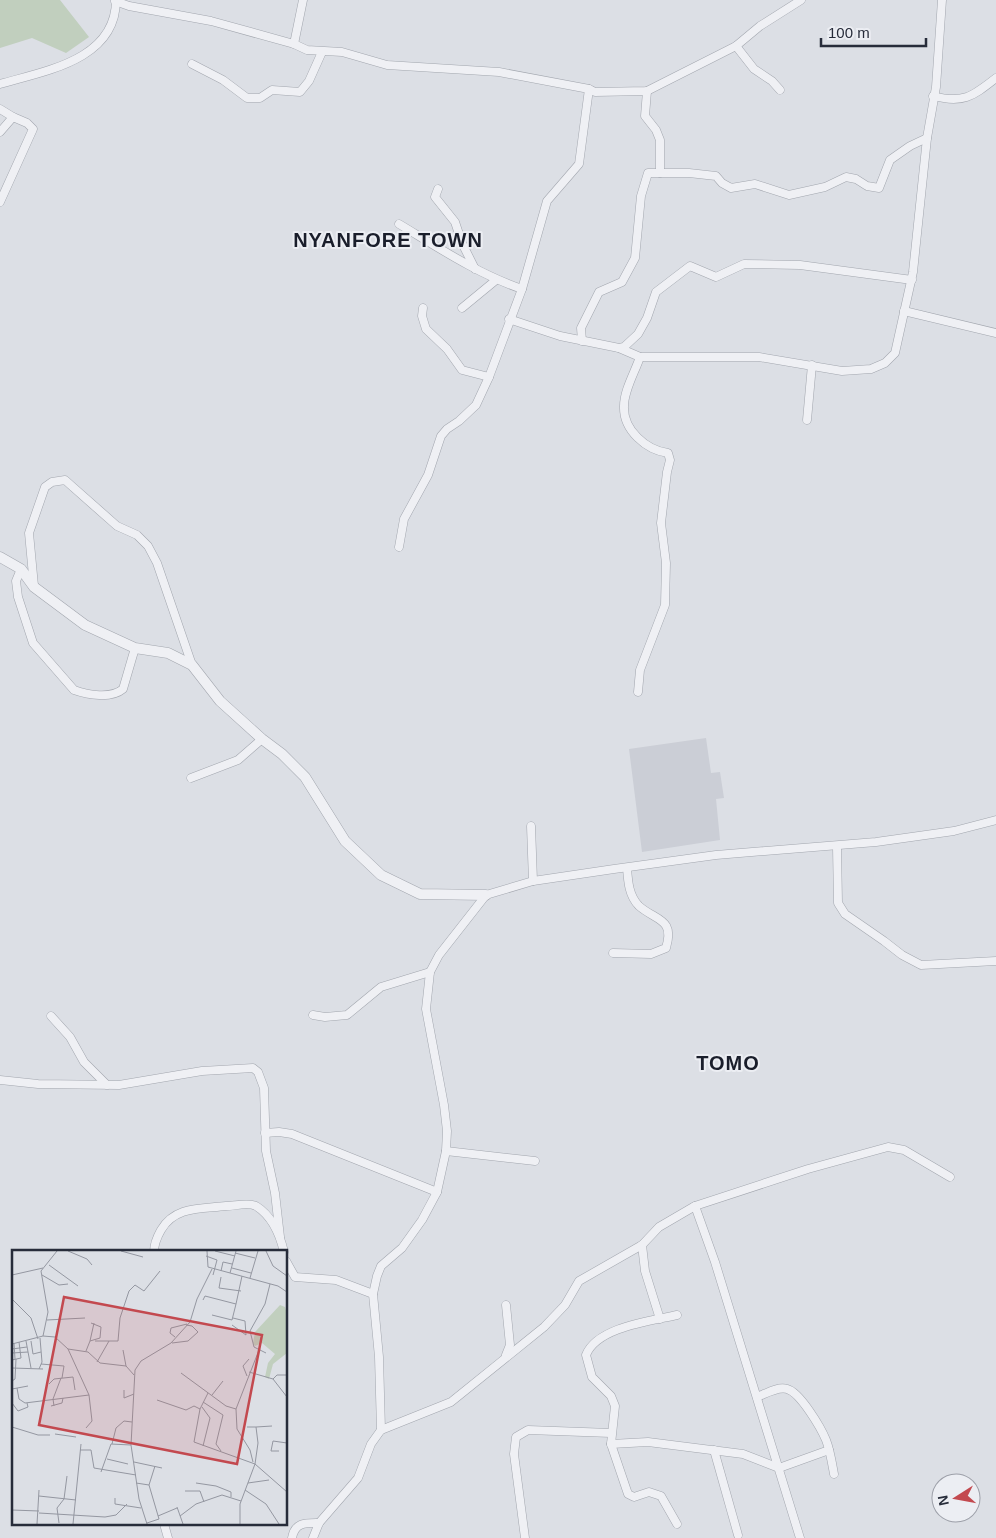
<svg xmlns="http://www.w3.org/2000/svg" width="996" height="1538" viewBox="0 0 996 1538" font-family="Arial,sans-serif">
	<rect width="100%" height="100%" fill="#dcdfe5"/>
	<path fill="#cbced6" d="M706,738L711,773L720,772L724,798L716,799L720,840L642,852L629,749Z"/>
	<path fill="#c1cfbe" d="M0,0H60L89,37L66,53L32,38L0,48Z"/>
	<g fill="none" stroke-linecap="round" stroke-linejoin="round">
		<defs>
			<g id="minor">
				<path d="M115,1L129,6L211,21L294,44L307,50L342,52L387,65L499,72L589,89"/>
				<path d="M294,44L303,0"/>
				<path d="M736,46L754,69L772,81L780,90"/>
				<path d="M192,64L223,80L247,98H260L272,90L300,92L309,81L322,52"/>
				<path d="M0,84C45,71 116,60 116,0"/>
				<path d="M647,91L645,116L656,130L660,140V173"/>
				<path d="M933,96C964,104 973,96 996,78"/>
				<path d="M0,109L13,117"/>
				<path d="M0,132L13,117L27,123L33,129L0,202"/>
				<path d="M438,189L435,197L455,222L462,243L475,269"/>
				<path d="M399,224C439,248 478,274 522,289"/>
				<path d="M423,308L422,316L426,329L447,349L462,370L489,377"/>
				<path d="M462,308L496,280"/>
				<path d="M904,311L996,333"/>
				<path d="M509,319L560,336L619,348L640,357H759L842,371L871,369L885,363L895,353L913,272L927,138L936,87L942,0"/>
				<path d="M582,341L581,328L599,292L622,282L635,258L641,196L648,173H689L716,176L722,183L731,188L755,184L789,195L825,187L846,177L856,179L867,186L879,188L890,160L910,146L927,138"/>
				<path d="M619,348L624,347L638,334L647,318L656,292L690,266L716,277L744,264L800,265L912,280"/>
				<path d="M807,420L812,365"/>
				<path d="M399,547L404,519L428,475L441,436L447,429L459,421L476,405L489,377L522,289L547,201L579,164L589,89L595,92L647,91L736,46L760,26L801,0"/>
				<path d="M21,569L16,581L18,597L33,643L74,690C88,695 111,699 123,689L135,648"/>
				<path d="M34,586L29,533L45,487L52,482L65,480L117,526L137,535L148,546L157,563L192,665"/>
				<path d="M638,692L640,670L665,605L666,563L661,523L667,472L670,460L668,453C646,450 623,430 624,406C624,390 635,372 640,357"/>
				<path d="M191,778L238,760L262,739"/>
				<path d="M531,826L533,881"/>
				<path d="M837,847L838,903L845,914L884,941L902,955L921,965L996,961"/>
				<path d="M613,953L651,954L666,948C675,918 656,921 639,906C629,896 628,882 627,868"/>
				<path d="M313,1015L325,1017L347,1015L381,987L430,972"/>
				<path d="M51,1016L70,1037L84,1062L107,1085"/>
				<path d="M0,1080L38,1084L119,1085L202,1071L253,1068L258,1072L264,1088L266,1151L275,1193L280,1237"/>
				<path d="M265,1133L279,1132L292,1134L437,1192"/>
				<path d="M446,1151L535,1161"/>
				<path d="M695,1206L715,1262L800,1538"/>
				<path d="M642,1245L645,1271L660,1319"/>
				<path d="M154,1252C154,1243 157,1237 161,1230C175,1206 201,1209 226,1206C235,1206 248,1202 256,1206C272,1216 280,1235 284,1252"/>
				<path d="M286,1261L295,1277L336,1280L373,1294"/>
				<path d="M506,1305L510,1345L506,1355"/>
				<path d="M677,1315C651,1321 597,1327 586,1355L592,1377L611,1396L615,1406L611,1444L628,1494L634,1497L649,1492L661,1496L677,1524"/>
				<path d="M757,1397C765,1394 778,1386 787,1389C800,1392 821,1428 826,1440C830,1450 832,1463 834,1474"/>
				<path d="M381,1430L451,1402L544,1327L565,1305L579,1281L642,1245L659,1227L695,1206L808,1169L888,1147L904,1150L950,1177"/>
				<path d="M611,1444L648,1442L743,1454L779,1468L829,1450"/>
				<path d="M714,1450L738,1535"/>
				<path d="M164,1524L168,1538"/>
				<path d="M292,1538C295,1522 305,1523 319,1523"/>
				<path d="M313,1538L319,1523L358,1478L371,1444L381,1430L379,1357L373,1294L377,1276L381,1266L402,1248L422,1220L437,1192L446,1151L447,1131L444,1105L426,1009L430,972L439,955L486,895L533,881L614,869L716,855L876,842L954,831L996,820"/>
				<path d="M525,1538L514,1454L516,1437L528,1430L611,1433"/>
			</g>
			<path id="tertiary" d="M0,557L21,569L34,587L85,625L135,648L168,653L192,665L220,701L262,739L282,754L305,777L345,841L381,875L420,894L486,895"/>
		</defs>
		<use href="#minor" stroke="#a2a6ae" stroke-width="9"/>
		<use href="#tertiary" stroke="#a2a6ae" stroke-width="11"/>
		<use href="#minor" stroke="#eff0f4" stroke-width="8"/>
		<use href="#tertiary" stroke="#eff0f4" stroke-width="10"/>
	</g>
	<g text-anchor="middle" stroke-width="4" stroke-linejoin="round" paint-order="stroke">
		<g font-size="20" font-weight="bold" letter-spacing="1" fill="#1a1e2b" stroke="#eceef3">
			<text x="388" y="247">NYANFORE TOWN</text>
			<text x="728" y="1070">TOMO</text>
		</g>
	</g>
	<g transform="translate(12 1250)">
		<rect width="275" height="275" fill="#dcdfe5"/>
		<path d="M268,55L273,57L275,64V103L261,114L257,129L253,127L256,113L263,104L250,93L243,96L241,93L243,82Z" fill="#c1cfbe"/>
		<path fill="none" stroke="#9497a1" stroke-width="1" d="M56,1L75,9L80,15M109,1L131,7M195,1L196,17L266,36L275,42M203,1L223,6M254,1L261,16L275,26M223,3L243,8M194,6L205,10L201,25M37,15L66,36M220,18L239,23M209,21L211,12L220,14M218,23L224,1M0,25L31,18M30,25L47,35L56,34M209,27L207,38L229,41M238,28L246,1M0,49L19,68L26,89M191,50L193,46L224,54L230,26M200,65L220,70L224,54M35,70L73,68M220,75L234,85L233,71L221,68M31,86L43,87L56,99L76,102L88,113L114,116L122,125M163,87L158,83L159,78L175,74M14,91L19,118M19,91L21,104L29,102M78,91L82,73M83,91H106L108,68L117,41L123,35L132,41L148,21M2,93L3,109M160,93L176,91L186,82L180,76L174,75M0,94L31,86L36,62L29,21L45,1M0,99L15,97M56,99L77,145L80,171L74,178M111,100L114,116M74,101L78,91L88,88L89,77L79,73M0,103L16,102M254,103L242,97L238,81L253,54L258,34M0,110L9,108L7,92M85,112L97,91M29,114L52,116L50,128M0,118L31,119M27,119L30,112L28,88M237,122L261,129M169,123L214,156L224,159L225,179L238,200L241,212M275,125H265L261,129L275,147M235,126L231,116L237,109M0,131L3,129L4,109M37,134L42,129L61,127L63,140M5,138L7,149L13,153L77,145M0,139L16,136M112,140V148L122,144M196,143L188,159L182,192L243,214L275,242M200,145L211,131M145,150L174,160L182,156L188,159M191,152L211,165L204,194L209,201M0,153L6,161L16,157L15,153M39,156L50,153L51,148M42,156L41,149L49,128M190,157L198,168L191,196M224,159L247,100M0,177L26,185H38M244,177L260,176M43,184L64,187M100,194L104,178L112,171L120,172M68,200H79L82,218L124,225M267,201H259L261,191L275,193M95,209L116,214M122,212L150,218M89,222L99,194L119,195M124,233L137,235L143,216M184,233L204,236L219,242V247M236,233L257,230M233,240L254,254L267,274M173,241H188L192,252M27,246L64,250M103,248V254L129,258M165,257L171,274M0,260L27,261M27,263L93,267L104,265L115,254M146,266L165,258M168,266L184,254L210,245L229,251M47,273L45,258L52,249L55,226M135,273L147,269L137,235M25,274L27,240M61,274L69,194M135,274L127,249L119,195L123,120L129,111L159,93L178,72L185,49L200,19M228,274V254L243,214L246,193L244,177H235"/>
		<path fill="#c3494f" fill-opacity="0.15" stroke="#c3494f" stroke-width="2.5" d="M52,47L250,85L225,214L27,175Z"/>
		<rect width="275" height="275" fill="none" stroke="#272c3a" stroke-width="2.5"/>
	</g>
	<g transform="translate(956 1498) rotate(259)"><circle r="24" fill="#eceef3" stroke="#9da0a9"/>
	<path d="M0-4L9 19L0 12L-9 19Z" fill="#c3494f"/>
	<text y="-8" font-size="14" font-weight="bold" text-anchor="middle" fill="#272c3a">N</text>
	</g>
	<path d="M821 38v8h105v-8" fill="none" stroke="#272c3a" stroke-width="2.5"/>
	<text x="828" y="38" font-size="15" fill="#272c3a" stroke="#eceef3" stroke-width="4" paint-order="stroke">100 m</text>
</svg>
